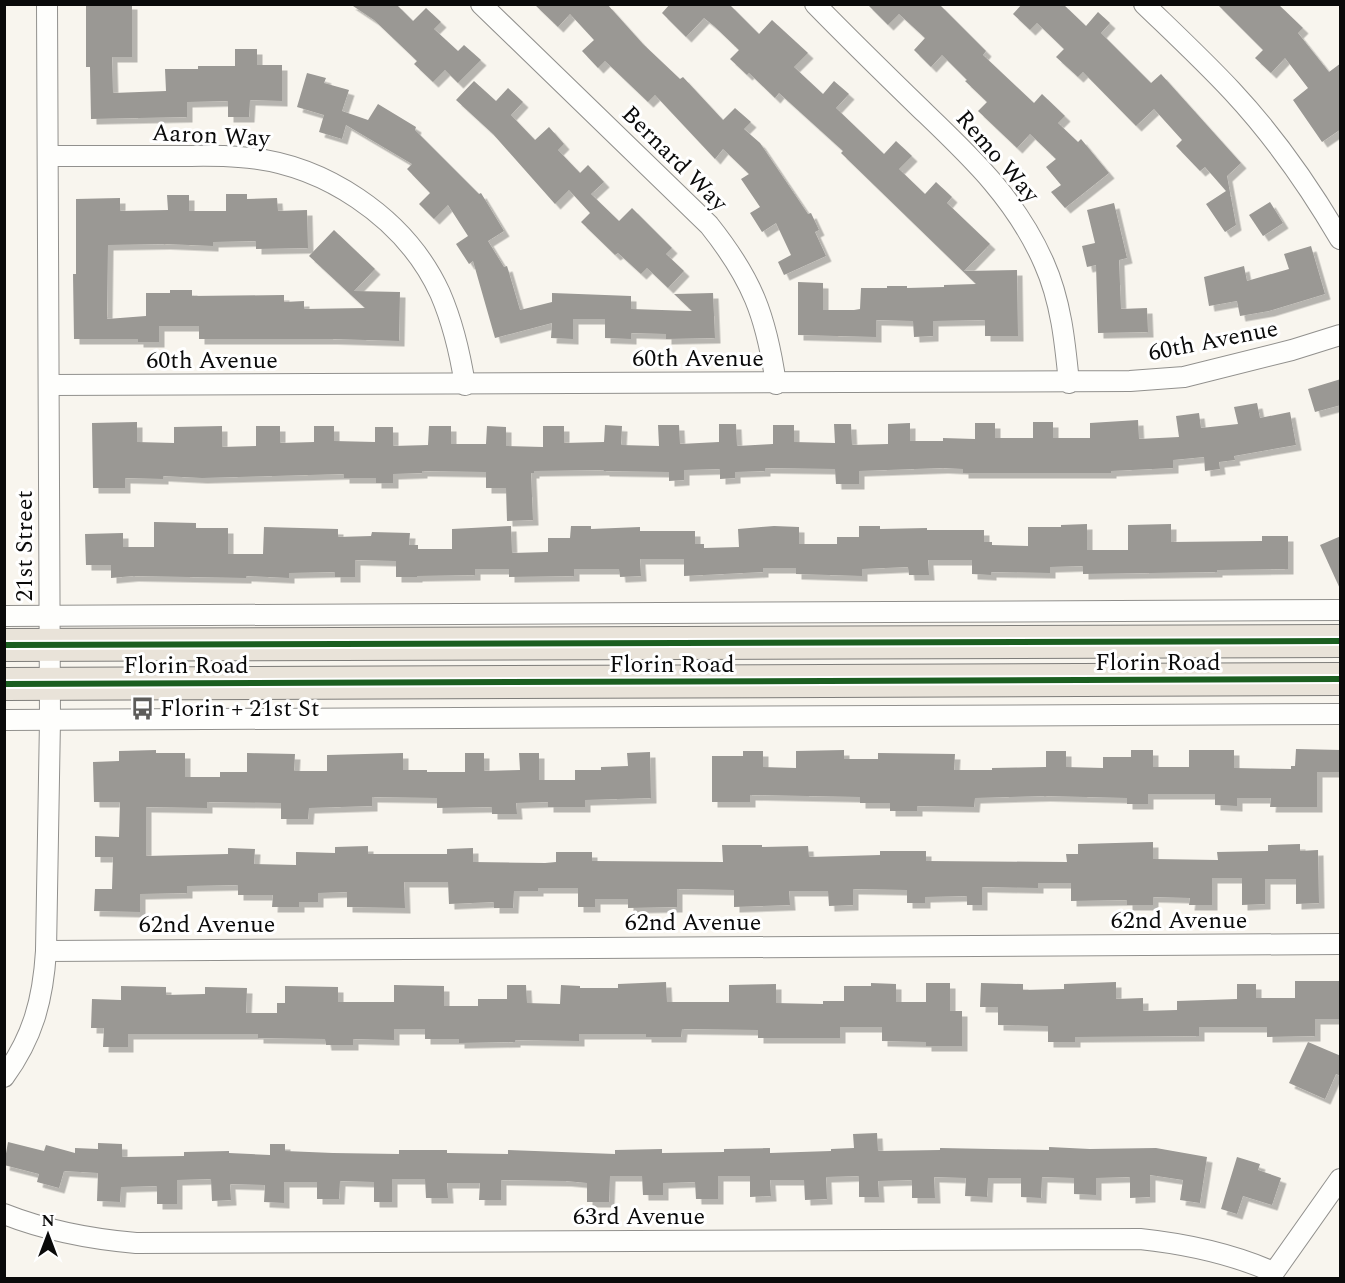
<svg xmlns="http://www.w3.org/2000/svg" width="1345" height="1283" viewBox="0 0 1345 1283" font-family="Spectral,serif">
	<defs>
		<filter id="shadow"><feDropShadow dx="5.5" dy="5.5" stdDeviation="0" flood-color="#0004"/></filter>
	</defs>
	<rect width="100%" height="100%" fill="#f8f5ee"/>
	<g fill="#9a9894" filter="url(#shadow)">
		<path d="M86,4H132V57H112L113,93L166,91L165,69H198V66H235V49H257V65H282V101L250,100L249,117H228V101L187,102V117L91,119L90,67H86Z"/>
		<path d="M350,4H396L413,21L426,8L441,22L434,29L458,51L464,45L481,60L458,83L445,70L433,82L414,64L417,61L374,20Z"/>
		<path d="M534,4H607L643,44L680,79L683,77L723,120L735,108L751,122L744,129L760,143L808,214L811,213L819,230L815,232L826,256L784,275L778,262L791,255L776,223L762,232L750,213L760,207L741,179L749,174L723,149L715,159L655,95L648,102L605,61L598,68L582,51L594,40L570,14L558,27Z"/>
		<path d="M670,4H729L759,34L772,20L808,53L794,67L823,94L834,81L849,94L836,108L884,154L896,141L912,156L899,169L925,194L936,182L952,197L947,203L990,244L964,271L1017,270L1018,336H985V320L933,321V336L914,337L913,321L876,320V337L798,335V282L823,283V310H854L860,309L861,288H887V286H907V288L944,287V285L976,284L841,153L843,151L779,93L775,98L749,73L747,75L730,59L739,50L714,26L704,18L686,37L662,13Z"/>
		<path d="M867,4H939L986,51L983,55L1034,103L1042,94L1065,116L1058,123L1078,142L1081,139L1109,173L1065,208L1051,192L1061,185L1046,167L1056,159L1030,134L1017,148L978,111L987,102L965,81L967,80L942,55L931,67L914,50L925,38L899,14L888,25Z"/>
		<path d="M1022,4H1063L1086,26L1098,12L1110,23L1101,33L1151,83L1161,74L1241,163L1227,176L1236,225L1225,232L1206,204L1226,191L1205,167L1200,171L1176,146L1182,140L1154,109L1136,126L1083,72L1078,77L1056,57L1064,49L1037,23L1030,30L1013,14Z"/>
		<path d="M1217,4H1278L1303,28L1298,33L1329,72L1341,63V129L1322,142L1293,100L1308,88L1285,58L1271,73L1255,58L1263,50Z"/>
		<path d="M307,73L326,78L324,83L349,90L342,111L368,120L378,104L416,127L415,130L479,194L481,193L504,231L488,241L504,267L507,266L520,310L552,302V293L631,296V309L692,311L674,294L713,293L715,338L666,339V334L631,333V339L605,338V319H573V339L551,338L552,323L495,338L473,261L469,264L456,244L468,236L448,205L434,219L419,204L430,193L407,169L412,164L346,125L342,139L319,132L324,115L297,107Z"/>
		<path d="M474,81L496,101L508,88L523,102L511,115L535,140L549,127L564,144L558,150L580,173L588,165L604,182L591,194L619,221L632,208L672,248L666,254L684,271L668,288L647,268L641,274L618,253L615,255L581,222L590,213L569,190L555,204L493,134L456,100Z"/>
		<path d="M226,194H247V199L277,198L278,211L307,210L308,248L256,249V241L213,242V246L165,244L108,245L107,319L146,316V293H170V290H192V296L284,295V302L304,301V309L365,308L309,256L334,230L375,269L354,291L400,292L399,341L332,339H199V326H159V342H138V339H74L73,274H76V199L120,198V211L168,210L167,195H189V211H226Z"/>
		<path d="M1270,202L1283,223L1263,236L1249,215Z"/>
		<path d="M1114,203L1127,258L1119,260L1121,309L1147,308L1148,332L1098,333L1096,265L1087,267L1082,246L1095,243L1087,210Z"/>
		<path d="M1311,246L1325,294L1269,311L1240,316L1237,301L1209,306L1204,277L1244,266L1247,281L1289,269L1284,254Z"/>
		<path d="M1341,379V405L1315,412L1308,389Z"/>
		<path d="M1257,403L1260,418L1290,412L1296,445L1234,456L1235,460L1219,462L1220,469L1205,471L1204,457L1173,460V468L1111,471V473H963V469L943,468L859,471V484H836L835,469L765,468V471L735,472V478L720,479V469L684,470V480L669,481V472L604,471V470L534,471V473H531L533,520L507,521L506,488H486V472L422,471V473L393,474V483H376V478H344V474L202,478L163,476V479L125,478V488H93L92,423L137,422V442L174,443V427L222,426V447L256,446V426H280V443L314,442V426H334V441L375,442V427H393V446L428,445L429,426H451V444H486L487,426L506,427V446L543,447V426H564V443L604,442L605,425L622,426L621,445L659,446L658,425H679L680,444L719,442V424H736L737,446L773,444V425H794V442L835,443L834,424H851L852,445L888,444V424L910,423V441H943V438L975,439V423H995V438H1033V422H1053V438H1090V423L1138,420L1139,439L1179,437L1176,416L1199,413L1201,428L1238,424L1234,407Z"/>
		<path d="M154,522L196,523V528H228V554H263L264,527L338,529V537L371,536L372,532L410,533L409,545H418V549H452V529L511,526L512,553L548,552V538H570L571,526H591V529L640,527V531H695V544H704V548L739,547L738,529L774,526L799,527V544H837V537H859V526H880V529L927,528V530H984V542H992V545L1028,546V527H1061V525L1087,524V550H1128V525L1171,524V542L1262,541V536H1288V569L1217,570V572L1083,574V566L1050,567V573L991,572V575L972,574V560H928L929,575H909L908,567L862,569V576L796,574V568H763V572L684,576V559H640L641,576L620,577L619,569H574V576L509,577V569H475V575L417,576V577H396V561L355,560V577H335V572L289,573V578L246,576V578L133,576L111,578V565H86L85,534L123,533V547H154Z"/>
		<path d="M1341,536V591L1320,545Z"/>
		<path d="M1296,749L1341,750V772H1317V807H1270L1271,798H1237V806L1215,805V794H1148V804H1127V798L1045,796L975,798L974,807L917,806V811H890V803H860V797L750,795V802H712V756H743V751H763V767L796,768V751L844,750V759H878V753L955,754L954,770H992V768L1046,767V751H1066V767L1103,768V757H1131V750H1153V767H1189V750H1234V768L1291,769V766H1295Z"/>
		<path d="M156,750V753H185V777H220V772H247V753L295,754L294,771H327V755L403,753V770H427V772H465V753H484V771L520,770L519,753H539V780H575V770H601V767L628,766L627,753L650,752L651,798L585,800V807H548V802L516,803L517,814H492V807L437,808V798L372,797V806L309,808L308,819H281V803L207,802V808L146,807V856L228,854V848L255,849L254,864L296,865V852L335,853V847L368,846V854H447V849L473,848V862L545,863L556,862V852H592V861L723,862L722,845H762V847L808,846L809,857L880,855V851H926V861L1067,862L1066,854H1078V844L1153,842V859L1218,860L1217,852L1268,851V845L1300,844V851L1318,850L1319,903L1296,904V879H1265V904L1242,905V878H1212V905H1189L1190,898L1153,897V905H1127V900L1071,901V883H1038V888L982,887V905H967V896L925,897V903H907V890L853,889V905L829,906L828,891H789L790,905L734,907V890L677,889V907L628,908V899H595V907H578V888H538V891H514L513,908H494V902L449,904L448,882H404L405,908L347,907V892L318,893V902H299V907H272L273,895H238V885L187,886V893L140,894V912L94,911L95,889H112L113,857H95V836L119,837L120,802H94L93,762L119,761V751Z"/>
		<path d="M1295,981H1341V1019H1315V1036L1267,1037V1027H1199V1036L1075,1037V1042H1048V1026L998,1025V1007H980L981,983L1023,984V990L1064,989V984L1116,982V999L1143,998V1011L1177,1010V1001L1237,999V984H1256V998H1295Z"/>
		<path d="M666,982L667,1002H729V985L776,984V1003L823,1004V1001H844V986H871V983L896,984V1002H926V983H950V1011H962V1046H926V1042L882,1041V1027H840V1038H758V1030L682,1029L681,1037H646V1034H579V1041L515,1040V1042L459,1043V1039H425V1029H394V1040L353,1039V1045H326L325,1039L258,1038V1034H128V1047H103L104,1028H91L92,999L121,1000V986L166,987V995L205,994V987L247,988L246,1013H277V1003H285V986L338,987V1002H394V985L444,986V1006H478V999H507V985H526L527,1003L560,1004L561,985L580,986V988H618V984Z"/>
		<path d="M1308,1042L1341,1056V1076L1336,1074L1325,1099L1289,1083Z"/>
		<path d="M877,1133L878,1151L940,1150V1148L1049,1150V1147L1090,1149L1156,1148L1207,1157L1200,1203L1180,1200L1183,1180L1150,1175V1197L1130,1198V1177L1096,1178V1195L1074,1194V1178L1042,1177L1041,1198L1021,1197V1178H988L987,1197L965,1196L966,1178L934,1177L935,1198H912V1180L878,1181L879,1197H859V1176L826,1177L827,1199L805,1200L804,1180H770L771,1196L750,1197V1176H718V1199H696L695,1182L663,1183V1195H643L642,1176H610L609,1202H587V1183L566,1181L501,1180V1200H479L480,1183H447L448,1198H426L425,1179H392V1202H374V1182L340,1181L339,1199H317V1182H284V1203L264,1202L265,1185L230,1184L231,1200L212,1201L211,1179L177,1180V1204H157V1186L121,1187L120,1202L97,1201L98,1173L64,1171L59,1188L37,1182L39,1174L4,1165L8,1142L44,1151L46,1145L75,1153V1148L98,1149V1143L122,1144V1157L184,1156V1152L229,1151V1153L270,1155V1144H285V1151L333,1153L399,1154V1150H447V1153L508,1154V1150L615,1154V1150L662,1149V1153L724,1152V1149L770,1148V1153L831,1151V1149L854,1148L853,1134Z"/>
		<path d="M1237,1157L1260,1164L1258,1170L1281,1178L1272,1205L1243,1196L1237,1214L1221,1209Z"/>
	</g>
	<g fill="none" stroke-linecap="round" stroke-linejoin="round">
		<defs>
			<g id="street">
				<path d="M481,4L709,225C752,279 766,315 776,384"/>
				<path d="M815,4C850,40 886,75 922,110C971,157 1016,199 1044,263C1061,301 1065,342 1069,383"/>
				<path d="M1144,4C1174,33 1204,61 1232,91C1274,136 1309,186 1340,239"/>
				<path d="M48,156C90,156 133,156 175,156C196,156 218,155 239,157C322,162 405,217 440,293C453,323 460,353 465,385"/>
				<path d="M49,385L1130,381L1184,377L1292,350L1340,335"/>
				<path d="M4,616L1340,610"/>
				<path d="M4,720L1340,714"/>
				<path d="M46,951L1340,944"/>
				<path d="M4,1077C33,1037 43,1000 46,951L50,720L47,4"/>
				<path d="M4,1214C47,1231 90,1239 136,1243L1140,1239C1187,1244 1230,1253 1273,1272"/>
				<path d="M1270,1278L1340,1179"/>
			</g>
			<g id="primary">
				<path d="M4,645L1340,641"/>
				<path d="M4,684L1340,679"/>
			</g>
		</defs>
		<use href="#street" stroke="#91908d" stroke-width="22"/>
		<use href="#primary" stroke="#7e7d7a" stroke-width="34"/>
		<use href="#street" stroke="#fefefc" stroke-width="20"/>
		<use href="#primary" stroke="#e9e3d9" stroke-width="32"/>
		<defs>
			<g id="cycleway">
				<path d="M4,645L1340,641"/>
				<path d="M4,684L1340,679"/>
			</g>
		</defs>
		<use href="#cycleway" stroke="#fff" stroke-width="10"/>
		<use href="#cycleway" stroke="#1b5e20" stroke-width="6"/>
	</g>
	<defs>
		<symbol id="bus-bare" viewBox="-9 -9 18 18"><path d="M-5-6H5V4H4V6H2V4H-2V6H-4V4H-5ZM-3.5-4V0h7V-4ZM-3.5 1.2v1.5H-2V1.2ZM2 1.2v1.5H3.5V1.2Z" fill="#5d5c5a" stroke="#fff" stroke-width="2.5" paint-order="stroke"/></symbol>
	</defs>
	<g fill-rule="evenodd">
		<use href="#bus-bare" x="126" y="692" width="33" height="33"/>
	</g>
	<g text-anchor="middle" stroke-width="6" stroke-linejoin="round" paint-order="stroke">
		<g font-size="24" fill="#0a0a0a" stroke="#fff">
			<text transform="translate(211 135) rotate(3)" y="8">Aaron Way</text>
			<text transform="translate(998 156) rotate(49)" y="8">Remo Way</text>
			<text transform="translate(675 158) rotate(45)" y="8">Bernard Way</text>
			<text transform="translate(1213 340) rotate(-11)" y="8">60th Avenue</text>
			<text x="698" y="366">60th Avenue</text>
			<text x="212" y="368">60th Avenue</text>
			<text transform="translate(24 546) rotate(-90)" y="8">21st Street</text>
			<text x="1158" y="670">Florin Road</text>
			<text x="672" y="672">Florin Road</text>
			<text x="186" y="673">Florin Road</text>
			<text x="1179" y="928">62nd Avenue</text>
			<text x="693" y="930">62nd Avenue</text>
			<text x="207" y="932">62nd Avenue</text>
			<text x="639" y="1224">63rd Avenue</text>
		</g>
		<g font-size="24" fill="#0a0a0a" stroke="#fff" text-anchor="start">
			<text x="160" y="716">Florin + 21st St</text>
		</g>
	</g>
	<rect width="1345" height="1283" fill="none" stroke="#0a0a0a" stroke-width="12"/>
	<g transform="translate(48 1235)" stroke="#ffffff" stroke-width="4.5" paint-order="stroke">
	<path d="M0-4.5L10 22L0 15L-10 22Z" fill="#0a0a0a"/>
	<text y="-9" font-size="16" font-weight="bold" text-anchor="middle" fill="#0a0a0a">N</text>
	</g>
</svg>
